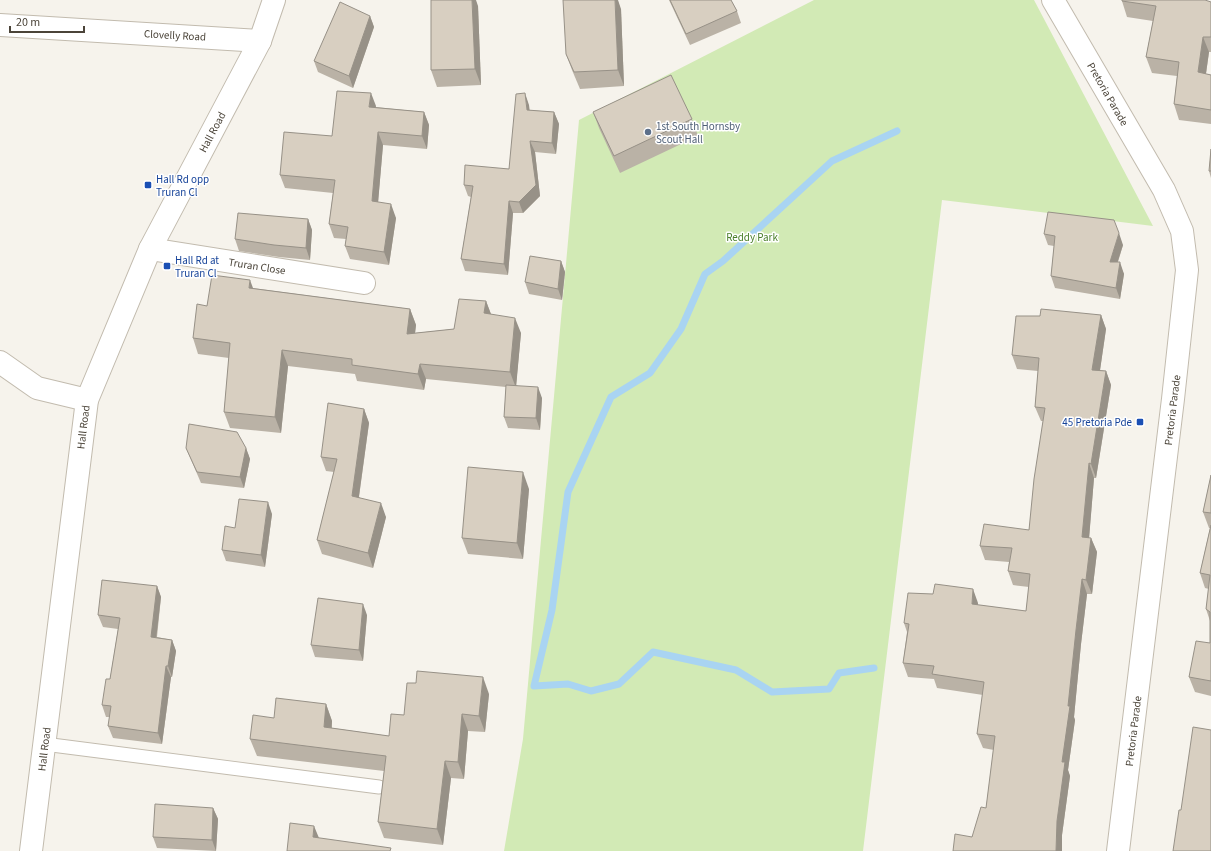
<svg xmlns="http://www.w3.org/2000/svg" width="1211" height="851" viewBox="0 0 1211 851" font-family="'Source Sans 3',sans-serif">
	<rect width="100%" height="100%" fill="#f6f3ec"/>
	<path fill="#d2eab5" d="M814,0H1034L1153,226L942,200L863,851H504L523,739L579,120Z"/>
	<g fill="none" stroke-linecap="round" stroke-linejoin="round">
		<path stroke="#a9d4f2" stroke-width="7" d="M874,668L839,673L829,689L772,692L736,670L653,652L619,684L591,691L568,684L534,686L552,610L568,492L611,397L650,373L681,329L705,274L723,261L832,161L897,131"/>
		<defs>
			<path id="lane" d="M44,744L379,787"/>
			<g id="street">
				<path d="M1053,0L1164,190L1182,231L1187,270L1173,399L1118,851"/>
				<path d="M0,25L260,41"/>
				<path d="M150,249L364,283"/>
				<path d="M0,362L37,388L87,400"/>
				<path d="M31,851L87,400L150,249L260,41L274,0"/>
			</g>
		</defs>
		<use href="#lane" stroke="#c2bbae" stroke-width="15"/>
		<use href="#street" stroke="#c2bbae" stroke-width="24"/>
		<use href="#lane" stroke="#fff" stroke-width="13"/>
		<use href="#street" stroke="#fff" stroke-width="22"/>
	</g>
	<g fill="#bab2a6">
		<path d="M669,0H731L737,11L741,23L690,45Z"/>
		<path d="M1122,1L1211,2V52H1209L1206,74L1211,75V124L1179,120L1174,104L1177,76L1152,73L1146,57L1153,21L1127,17Z"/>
		<path d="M478,6L481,85L437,87L431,70Z"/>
		<path d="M621,9L624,86L580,89L572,70L566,54Z"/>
		<path d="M370,16L374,27L353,88L318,72L314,61Z"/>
		<path d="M529,105V110L554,112L559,124L556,154L535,152L540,196L523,213H513L508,275L465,271L461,259L471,197L468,196L464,185L509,169Z"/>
		<path d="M376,106L375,107L424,112L429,125L427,149L383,145L378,202L396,218L389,265L350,259L345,246L346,239L334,238L329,224L333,193L285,188L280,175L332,136Z"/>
		<path d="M593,112L692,119L698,136L620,173L599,128Z"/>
		<path d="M1211,149V178L1209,171Z"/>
		<path d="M308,219L312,230L310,260L279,257L239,251L235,239Z"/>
		<path d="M1044,234L1123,245L1118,262L1124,274L1120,299L1055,288L1051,276L1054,246L1048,245Z"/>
		<path d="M561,261L565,272L562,300L529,294L525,282Z"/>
		<path d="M253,288L410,309L416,325L415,333L454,329L486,301L491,314L521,333L516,385L542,398L540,430L508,428L504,417L506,387L426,379L424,390L357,381L355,374L288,366L281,433L230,428L224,412L229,358L198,354L193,338Z"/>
		<path d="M1101,315L1106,329L1100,370L1106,371L1111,385L1096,478H1094L1089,538H1091L1097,552L1092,594H1087L1081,644L1074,717L1075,720L1068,770L1070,776L1062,835V851H953L972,837L986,808L994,750L983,748L977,734L983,695L937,688L934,679L908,677L903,663L907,632L904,623L978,603V605L1026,611L1029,587L1013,585L1008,571L1009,562L985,560L980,546L1029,530L1043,421H1041L1035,407L1038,371L1017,369L1012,355Z"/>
		<path d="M364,409L369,423L359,497L386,517L373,568L322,554L317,540L334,472L326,471L321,457Z"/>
		<path d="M186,448H246L250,459L244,488L201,483Z"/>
		<path d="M1211,475V696L1195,692L1189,677L1210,643V621L1206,609L1209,589L1205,588L1200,573L1210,528H1209L1203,512Z"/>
		<path d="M529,489L523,559L468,554L462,538Z"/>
		<path d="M272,514L265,567L226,561L222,550L235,528Z"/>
		<path d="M157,586L161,597L157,637L172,640L176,651L172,677H171L162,744L113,738L108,726L110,717H106L102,705L110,679L118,629L103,627L98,615Z"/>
		<path d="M367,615L363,661L315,657L311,645Z"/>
		<path d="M489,694L485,732L468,731L464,779L451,778L443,845L384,838L378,822L384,771L257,756L250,739L274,718L326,704L332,721V728L389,736L404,715Z"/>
		<path d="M213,808L218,819L216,851L157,848L153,837Z"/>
	</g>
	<g fill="#979187">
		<path d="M472,0H476L478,6L481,85L475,69Z"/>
		<path d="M615,0H618L621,9L624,86L618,70Z"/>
		<path d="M370,16L374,27L353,88L349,76Z"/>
		<path d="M1203,37L1209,52L1204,87L1198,72Z"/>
		<path d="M371,93L376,106L374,120L369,107Z"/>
		<path d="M525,93L529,105L531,121L527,110Z"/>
		<path d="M424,112L429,125L427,149L422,136Z"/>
		<path d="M554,112L559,124L556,154L552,143Z"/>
		<path d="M378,132L383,145L377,215L372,201Z"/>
		<path d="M530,141L535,152L540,196L523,213L519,202Z"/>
		<path d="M509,201L513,213L508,275L504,264Z"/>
		<path d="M391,204L396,218L389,265L384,252Z"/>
		<path d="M308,219L312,230L310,260L306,248Z"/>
		<path d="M1119,233L1123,245L1114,273L1110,262Z"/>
		<path d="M561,261L565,272L562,300L558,289Z"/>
		<path d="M1120,262L1124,274L1120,299L1116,288Z"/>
		<path d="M250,280L256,296L249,288Z"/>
		<path d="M486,301L492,317L484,313Z"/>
		<path d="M410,309L416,325L413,350L407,334Z"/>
		<path d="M1101,315L1106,329L1098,384L1092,370Z"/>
		<path d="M515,318L521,333L516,388L510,372Z"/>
		<path d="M282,350L288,366L281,433L275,417Z"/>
		<path d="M420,364L426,379L424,390L418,374Z"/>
		<path d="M1106,371L1111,385L1096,478L1091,464Z"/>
		<path d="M538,387L542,398L540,430L536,418Z"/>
		<path d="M364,409L369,423L357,510L352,496Z"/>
		<path d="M246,448L250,459L244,488L240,477Z"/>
		<path d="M1089,463L1094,478L1088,551L1082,537Z"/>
		<path d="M523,472L529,489L523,559L517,543Z"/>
		<path d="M268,502L272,514L265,567L261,555Z"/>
		<path d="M381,503L386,517L373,568L368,553Z"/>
		<path d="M1091,538L1097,552L1092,594L1086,580Z"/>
		<path d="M1082,579L1087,594L1081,644L1074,717L1075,720L1068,770L1070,776L1062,835V851H1056L1057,821L1062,762L1076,630Z"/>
		<path d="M157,586L161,597L155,648L151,637Z"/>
		<path d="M973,589L978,603L977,619L972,604Z"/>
		<path d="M363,604L367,615L363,661L359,650Z"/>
		<path d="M172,640L176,651L172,677L168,666Z"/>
		<path d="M166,666L171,677L162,744L158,733Z"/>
		<path d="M483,677L489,694L485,732L479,716Z"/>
		<path d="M326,704L332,721L330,744L324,727Z"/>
		<path d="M462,714L468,731L464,779L458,762Z"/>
		<path d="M445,761L451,778L443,845L437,829Z"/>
		<path d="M213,808L218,819L216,851L212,840Z"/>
		<path d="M314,826L319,838L317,849L313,837Z"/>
	</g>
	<g fill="#d8cfc1" stroke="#979187">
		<path d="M431,0H472L475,69L431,70Z"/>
		<path d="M563,0H615L618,70L574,72L566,54Z"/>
		<path d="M670,0H731L737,11L686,34Z"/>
		<path d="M1122,0H1205L1211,2V37H1203L1198,72L1211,75V110L1174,104L1179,62L1146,57L1156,6L1122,1Z"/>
		<path d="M340,2L370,16L349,76L314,61Z"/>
		<path d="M671,75L692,119L614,156L593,112Z"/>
		<path d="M337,91L371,93L369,107L424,112L422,136L378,132L372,201L391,204L384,252L345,246L348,227L329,224L335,180L280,175L284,132L332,136Z"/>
		<path d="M525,93L527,110L554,112L552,143L530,141L536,185L519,202L509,201L504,264L461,259L473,186L464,185L465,165L509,169L516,94Z"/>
		<path d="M1211,149V171H1209Z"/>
		<path d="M1048,212L1114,220L1119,233L1110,262H1120L1116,288L1051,276L1055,236L1044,234Z"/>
		<path d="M238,213L308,219L306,248L274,245L235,239Z"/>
		<path d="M530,256L561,261L558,289L525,282Z"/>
		<path d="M212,275L250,280L249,288L410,309L407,334L454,329L459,299L486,301L484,313L515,318L510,372L420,364L418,374L352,365V359L282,350L275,417L224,412L230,343L193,338L197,304L207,306Z"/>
		<path d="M1041,309L1101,315L1092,370L1106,371L1091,464L1089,463L1082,537L1091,538L1086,580L1082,579L1076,630L1068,706H1070L1062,762H1065L1057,821L1056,851H953L955,834L972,837L981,807L986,808L995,736L977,734L984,682L932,674L934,666L903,663L909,624L904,623L908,593L933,594L935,584L973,589L972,604L1026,611L1030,574L1008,571L1012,548L980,546L984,524L1029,530L1034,479L1045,408L1035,407L1039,358L1012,355L1016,316H1040Z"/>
		<path d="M506,385L538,387L536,418L504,417Z"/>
		<path d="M328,403L364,409L352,496L381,503L368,553L317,540L337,459L321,457Z"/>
		<path d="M189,424L237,432L246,448L240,477L197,472L186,448Z"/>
		<path d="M468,467L523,472L517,543L462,538Z"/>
		<path d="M1211,475V513L1203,512Z"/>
		<path d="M239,499L268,502L261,555L222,550L225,526L235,528Z"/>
		<path d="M1211,525V681L1189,677L1196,641L1210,643V612L1206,609L1210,575L1200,573Z"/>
		<path d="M102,580L157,586L151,637L172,640L168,666H166L158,733L108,726L111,706L102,705L106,679H110L120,618L98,615Z"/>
		<path d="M318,598L363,604L359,650L311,645Z"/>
		<path d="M417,671L483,677L479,716L462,714L458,762L445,761L437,829L378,822L386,756L250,739L253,715L274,718L276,698L326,704L324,727L389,736L391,714L404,715L407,683H416Z"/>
		<path d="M1193,727L1211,730V851H1173L1179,810H1181Z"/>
		<path d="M155,804L213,808L212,840L153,837Z"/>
		<path d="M290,823L314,826L313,837L391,848L390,851H287Z"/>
	</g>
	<circle fill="#5c6f8a" stroke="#fff" stroke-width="1.5" cx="648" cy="132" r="4"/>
	<g fill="#1a4fb4" stroke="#fff" stroke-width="1.5">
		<rect x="144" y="181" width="8" height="8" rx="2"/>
		<rect x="163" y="262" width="8" height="8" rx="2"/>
		<rect x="1136" y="418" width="8" height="8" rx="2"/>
	</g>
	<g text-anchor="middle" stroke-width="3" stroke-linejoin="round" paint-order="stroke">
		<g font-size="11" fill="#4b4439" stroke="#fff">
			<text transform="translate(175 35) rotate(3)" y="4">Clovelly Road</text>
			<text transform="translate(1108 94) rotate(60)" y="4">Pretoria Parade</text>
			<text transform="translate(212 132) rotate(-62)" y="4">Hall Road</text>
			<text transform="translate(257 266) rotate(9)" y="4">Truran Close</text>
			<text transform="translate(1172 410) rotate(-83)" y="4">Pretoria Parade</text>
			<text transform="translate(83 427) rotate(-83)" y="4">Hall Road</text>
			<text transform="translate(1133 731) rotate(-83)" y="4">Pretoria Parade</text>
			<text transform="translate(44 749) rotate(-83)" y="4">Hall Road</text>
		</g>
		<g font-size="11" fill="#4e5e75" stroke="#fff" text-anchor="start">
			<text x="656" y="130">1st South Hornsby<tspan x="656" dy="13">Scout Hall</tspan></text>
		</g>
		<g font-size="11" fill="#164399" stroke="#fff" text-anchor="start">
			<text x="156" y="183">Hall Rd opp<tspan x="156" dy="13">Truran Cl</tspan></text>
			<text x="175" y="264">Hall Rd at<tspan x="175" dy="13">Truran Cl</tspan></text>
			<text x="1132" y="426" text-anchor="end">45 Pretoria Pde</text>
		</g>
		<g font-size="11" fill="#4a7f2a" stroke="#fff">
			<text x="752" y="241">Reddy Park</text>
		</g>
	</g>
	<path d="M10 26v6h74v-6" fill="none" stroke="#4b4439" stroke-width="2"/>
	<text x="16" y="26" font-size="12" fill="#4b4439" stroke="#ffffff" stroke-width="3" paint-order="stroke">20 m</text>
</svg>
